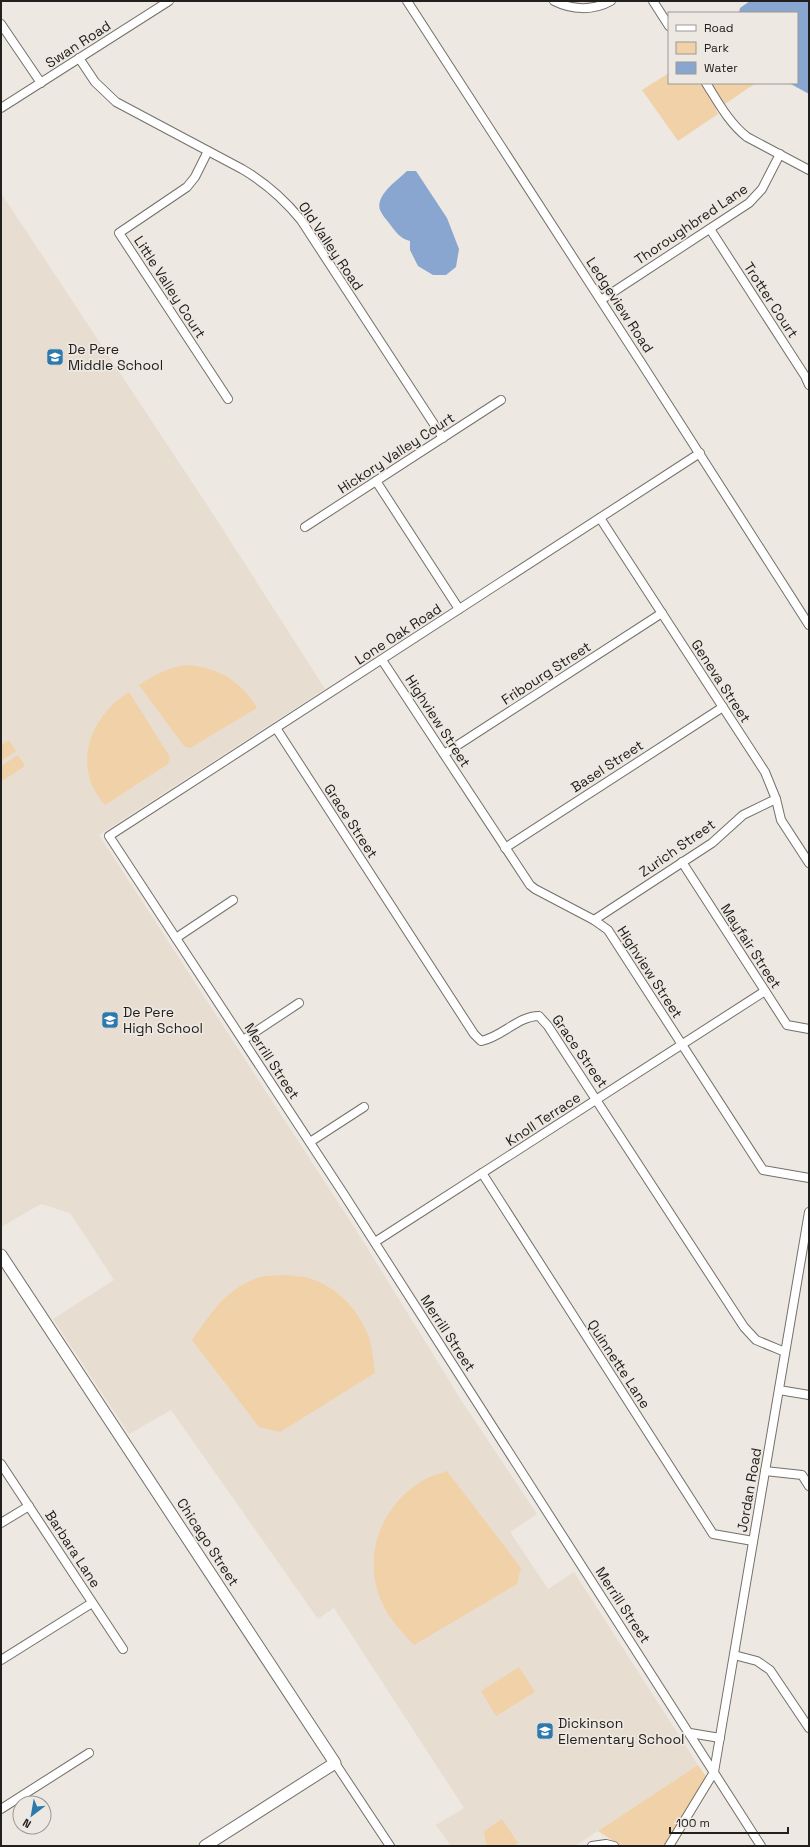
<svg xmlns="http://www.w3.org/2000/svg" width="810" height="1847" viewBox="0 0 810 1847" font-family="'Space Grotesk',sans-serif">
	<rect width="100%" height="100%" fill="#eee8e2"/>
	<path fill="#e8ddd1" d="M1,193L217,520L325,689L99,835L358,1233L465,1406L537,1514L510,1532L548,1589L574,1572L698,1765L575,1846H451L436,1825L464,1808L334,1608L318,1619L171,1410L129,1434L53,1319L114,1280L70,1213L41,1204L1,1227Z"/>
	<g fill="#f1d1a8">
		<path d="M669,73V83H756L716,110L718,114L678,141L642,90Z"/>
		<path d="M186,665C218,667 241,681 257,708L190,748L184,746L139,685C155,674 168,668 186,665Z"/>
		<path d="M129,692L170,757L168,764L105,805C101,800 96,794 93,787C76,751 98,711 129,692Z"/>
		<path d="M9,740L16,751L1,761V745Z"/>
		<path d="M18,755L25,766L2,781L1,766Z"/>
		<path d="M285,1275C293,1276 302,1276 309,1278C334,1286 354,1305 365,1328C372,1341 373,1358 375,1373L280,1432L259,1427L192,1340C211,1313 226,1288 260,1277C267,1275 277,1276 285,1275Z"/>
		<path d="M447,1471L521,1568L517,1584L414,1645C406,1636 397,1627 390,1617C357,1568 376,1506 427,1478C434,1475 441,1473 447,1471Z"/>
		<path d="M519,1667L535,1692L496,1716L481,1691Z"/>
		<path d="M698,1765L707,1778L664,1846H621L598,1831Z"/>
		<path d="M502,1819L518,1843L513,1846H489L486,1843L484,1831Z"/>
	</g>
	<g fill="#89a6d1">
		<path d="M750,1H809V94L789,83H797V13H739L740,8Z"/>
		<path d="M407,171H416L447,218L459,249L456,267L446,275H433L418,266L410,250V241C399,238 396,232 389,223C386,219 382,215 380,210C375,195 398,180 407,171Z"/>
	</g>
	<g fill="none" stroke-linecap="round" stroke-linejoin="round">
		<defs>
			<g id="street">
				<path d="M407,1L642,364L809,625"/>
				<path d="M554,1C572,10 593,11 611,1"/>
				<path d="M653,1L669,26"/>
				<path d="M1,24L41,83"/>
				<path d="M79,58L95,82L116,102L242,169C266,183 284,199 301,220L443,438"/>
				<path d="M706,83C718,102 729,123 747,137L809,170"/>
				<path d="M1,108L169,1"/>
				<path d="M208,151L195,177L187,187L119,233L228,399"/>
				<path d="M710,229L805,376L809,385"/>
				<path d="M601,300L749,203L762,189L780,154"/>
				<path d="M700,453L109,836L343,1193L761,1846"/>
				<path d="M376,481L459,609"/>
				<path d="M600,518L765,772L776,799L781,820L809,863"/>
				<path d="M305,527L501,400"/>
				<path d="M382,660L530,885L535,889L594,920L608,930L763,1170L809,1178"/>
				<path d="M276,728L474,1034L481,1041C502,1037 518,1016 539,1016L548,1026L744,1327L756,1340L785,1352"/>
				<path d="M444,754L662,613"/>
				<path d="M505,848L723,707"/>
				<path d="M682,862L787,1025L809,1029"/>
				<path d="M594,920L712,843L743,815L776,799"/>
				<path d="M176,938L233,900"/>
				<path d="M243,1040L299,1003"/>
				<path d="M310,1142L364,1107"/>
				<path d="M482,1173L713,1534L753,1541"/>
				<path d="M375,1242L765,991"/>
				<path d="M779,1390L809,1395"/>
				<path d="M1,1464L123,1649"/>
				<path d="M765,1471L802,1475L809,1486"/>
				<path d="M1,1523L29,1506"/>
				<path d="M734,1655L757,1661L770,1670L809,1728"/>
				<path d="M1,1660L92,1603"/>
				<path d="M690,1733L720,1738"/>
				<path d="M335,1763L390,1846"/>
				<path d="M1,1809L89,1753"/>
				<path d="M592,1846L606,1844L614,1846"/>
				<path d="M669,1846L714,1772L809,1212"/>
			</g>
			<path id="secondary" d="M1,1255L335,1763L205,1846"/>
		</defs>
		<use href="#street" stroke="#74706a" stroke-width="10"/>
		<use href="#secondary" stroke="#74706a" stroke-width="13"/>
		<use href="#street" stroke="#fff" stroke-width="8"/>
		<use href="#secondary" stroke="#fff" stroke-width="11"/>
	</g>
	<defs>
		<symbol id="school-square" viewBox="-11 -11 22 22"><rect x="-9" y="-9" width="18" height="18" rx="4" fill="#2e79ac" stroke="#eee8e2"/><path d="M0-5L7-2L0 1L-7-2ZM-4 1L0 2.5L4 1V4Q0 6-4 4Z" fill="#fff"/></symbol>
	</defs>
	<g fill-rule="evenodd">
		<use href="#school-square" x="45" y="347" width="20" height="20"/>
		<use href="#school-square" x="100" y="1010" width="20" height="20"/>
		<use href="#school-square" x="535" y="1721" width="20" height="20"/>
	</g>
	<g text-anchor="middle" stroke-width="3.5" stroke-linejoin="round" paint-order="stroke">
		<g font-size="14" fill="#22201e" stroke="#eee8e2">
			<text transform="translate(78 44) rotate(-33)" y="5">Swan Road</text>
			<text transform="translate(691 224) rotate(-34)" y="5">Thoroughbred Lane</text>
			<text transform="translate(331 246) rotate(56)" y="5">Old Valley Road</text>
			<text transform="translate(170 287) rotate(57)" y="5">Little Valley Court</text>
			<text transform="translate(771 300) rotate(57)" y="5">Trotter Court</text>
			<text transform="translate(620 305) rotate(57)" y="5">Ledgeview Road</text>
			<text transform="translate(396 453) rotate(-33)" y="5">Hickory Valley Court</text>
			<text transform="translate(398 634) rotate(-33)" y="5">Lone Oak Road</text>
			<text transform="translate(546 673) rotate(-33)" y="5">Fribourg Street</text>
			<text transform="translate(721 681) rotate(57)" y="5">Geneva Street</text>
			<text transform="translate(438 721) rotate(57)" y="5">Highview Street</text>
			<text transform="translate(607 766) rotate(-33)" y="5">Basel Street</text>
			<text transform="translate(351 821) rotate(57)" y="5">Grace Street</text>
			<text transform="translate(677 848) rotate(-35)" y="5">Zurich Street</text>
			<text transform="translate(751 946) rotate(57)" y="5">Mayfair Street</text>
			<text transform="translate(650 972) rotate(57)" y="5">Highview Street</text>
			<text transform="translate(580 1051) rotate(55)" y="5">Grace Street</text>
			<text transform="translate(272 1061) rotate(57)" y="5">Merrill Street</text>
			<text transform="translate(543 1119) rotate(-33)" y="5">Knoll Terrace</text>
			<text transform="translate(448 1333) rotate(57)" y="5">Merrill Street</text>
			<text transform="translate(619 1364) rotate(57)" y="5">Quinnette Lane</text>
			<text transform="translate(749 1490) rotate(-80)" y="5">Jordan Road</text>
			<text transform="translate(208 1542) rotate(57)" y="5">Chicago Street</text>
			<text transform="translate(73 1549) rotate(57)" y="5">Barbara Lane</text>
			<text transform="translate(623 1605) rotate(57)" y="5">Merrill Street</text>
		</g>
		<g font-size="14" fill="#22201e" stroke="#eee8e2" text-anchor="start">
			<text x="68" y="354">De Pere<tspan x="68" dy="16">Middle School</tspan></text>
			<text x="123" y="1017">De Pere<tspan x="123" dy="16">High School</tspan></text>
			<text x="558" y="1728">Dickinson<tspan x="558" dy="16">Elementary School</tspan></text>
		</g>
	</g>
	<rect width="810" height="1847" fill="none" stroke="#22201e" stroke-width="4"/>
	<rect x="668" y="12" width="130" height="72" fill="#eee8e2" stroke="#9c9894"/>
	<rect x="676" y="25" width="20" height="6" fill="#ffffff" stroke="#9c9894"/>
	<text x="704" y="32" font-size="12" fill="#22201e">Road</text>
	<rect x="676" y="42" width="20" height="12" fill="#f1d1a8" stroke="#9c9894"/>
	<text x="704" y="52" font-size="12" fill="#22201e">Park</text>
	<rect x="676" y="62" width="20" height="12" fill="#89a6d1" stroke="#9c9894"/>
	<text x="704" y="72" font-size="12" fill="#22201e">Water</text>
	<g transform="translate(32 1815) rotate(211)"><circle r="19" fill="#eee8e2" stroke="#9c9894"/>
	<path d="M0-3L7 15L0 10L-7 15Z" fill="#2e79ac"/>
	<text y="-6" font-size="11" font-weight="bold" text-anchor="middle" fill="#22201e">N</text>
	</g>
	<path d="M670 1827v6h118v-6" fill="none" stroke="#22201e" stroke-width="2"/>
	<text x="676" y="1827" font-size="12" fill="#22201e" stroke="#eee8e2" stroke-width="3" paint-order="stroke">100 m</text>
</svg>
